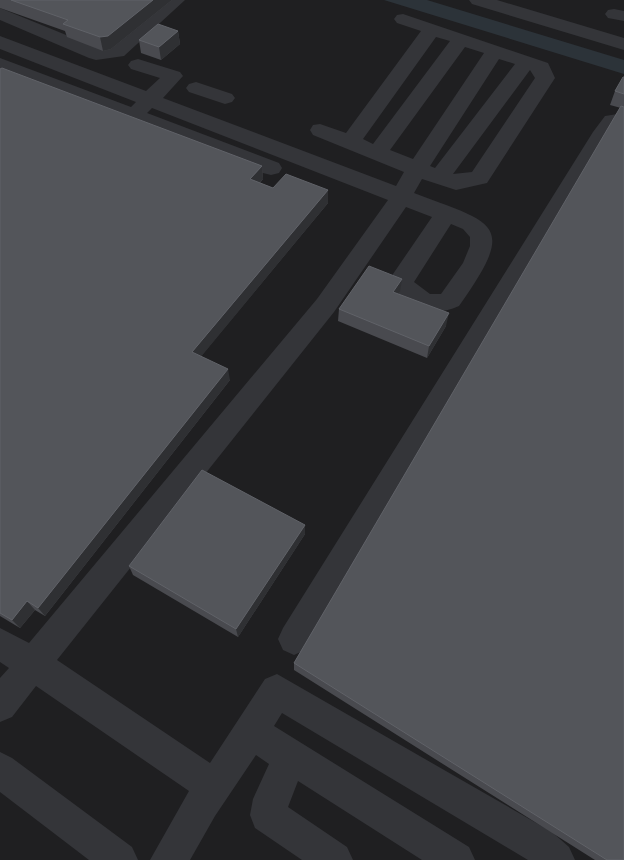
<svg xmlns="http://www.w3.org/2000/svg" width="624" height="860" viewBox="0 0 624 860" font-family="'Varela Round',sans-serif">
	<rect width="100%" height="100%" fill="#131314"/>
	<rect fill="#1f1f21" x="0" y="0" width="624" height="860"/>
	<path fill="#2c3339" d="M384,0H427L624,60V74Z"/>
	<g fill="none" stroke-linecap="round" stroke-linejoin="round">
		<g fill="#343539" fill-rule="evenodd">
			<path d="M165,0H185L124,56L96,60L89,58L0,20V8L98,48L112,47Z"/>
			<path d="M469,0H497L624,38V50L472,4Z"/>
			<path d="M614,9L624,11V21L608,18L605,14L608,10Z"/>
			<path d="M403,14L548,63L555,78L487,183L456,190L422,179L414,193C496,224 518,223 459,306C431,319 404,309 390,283L393,274L432,217L406,207L334,312L57,660L210,763L265,679L277,674L552,832L569,847L575,860H528L282,713L274,726L469,847L475,860H422L298,781L288,807L347,847L353,860H302L255,828L250,815L253,799L269,764L256,755L215,816L190,860H150L189,791L36,686L12,717L0,722V678L9,668L0,662V628L29,643L317,299L388,200L152,108L147,113L279,163L282,168L279,173L271,175L263,173L0,71V58L131,107L136,102L0,49V36L146,91L160,78L131,69L128,65L131,61L138,59L180,72L183,76L163,98L396,186L404,172L313,135L310,130L313,125L320,124L346,133L421,31L397,23L394,19L397,15ZM436,37L450,41L373,144L363,139ZM465,47L484,53L413,159L390,150ZM499,59L515,64L435,168L430,166ZM530,70L535,78L472,172L453,174ZM451,224L463,229L470,237V246L463,263L441,294H430L414,282Z"/>
			<path d="M196,82L232,94L235,98L232,102L225,104L189,92L186,88L189,84Z"/>
			<path d="M624,113V125L618,126L612,135L305,650L294,655L283,650L278,639L283,628L593,132L605,116Z"/>
			<path d="M0,752L12,758L132,847L138,860H89L0,792Z"/>
		</g>
	</g>
	<g fill="#494a4f">
		<path d="M0,0H172L111,49L103,51L67,37L65,31L0,8Z"/>
		<path d="M178,31L180,44L161,60L141,53L139,40Z"/>
		<path d="M0,69L262,166L263,179L260,183L273,188L328,190V203L201,356L230,380L45,616L35,610L20,628L0,616Z"/>
		<path d="M624,77V860H595L294,670V663L621,108L610,105L615,91Z"/>
		<path d="M400,292L399,294L446,326L427,358L338,321L339,309Z"/>
		<path d="M305,525V534L238,637L133,575L129,566Z"/>
	</g>
	<g fill="#2f3033">
		<path d="M153,0H172L111,49L103,51L100,37Z"/>
		<path d="M178,31L180,44L161,60L159,47Z"/>
		<path d="M262,166L263,179L251,192L250,179Z"/>
		<path d="M328,190V203L195,364L192,352Z"/>
		<path d="M402,279L400,292L392,304L393,292Z"/>
		<path d="M449,313L446,326L427,358L429,346Z"/>
		<path d="M228,369L230,380L45,616L38,608Z"/>
		<path d="M305,525V534L238,637L236,629Z"/>
		<path d="M27,601L35,610L20,628L12,620Z"/>
	</g>
	<g fill="#53555a" stroke="#606268">
		<path d="M11,0H153L108,36L100,37L63,24L68,20Z"/>
		<path d="M158,24L178,31L159,47L139,40Z"/>
		<path d="M2,68L262,166L250,179L273,188L286,174L328,190L192,352L228,369L38,608L27,601L12,620L0,613V69Z"/>
		<path d="M623,77H624V94L615,91Z"/>
		<path d="M621,106L624,107V860H607L294,663Z"/>
		<path d="M369,266L402,279L393,292L449,313L429,346L339,309Z"/>
		<path d="M202,470L305,525L236,629L129,566Z"/>
	</g>
</svg>
